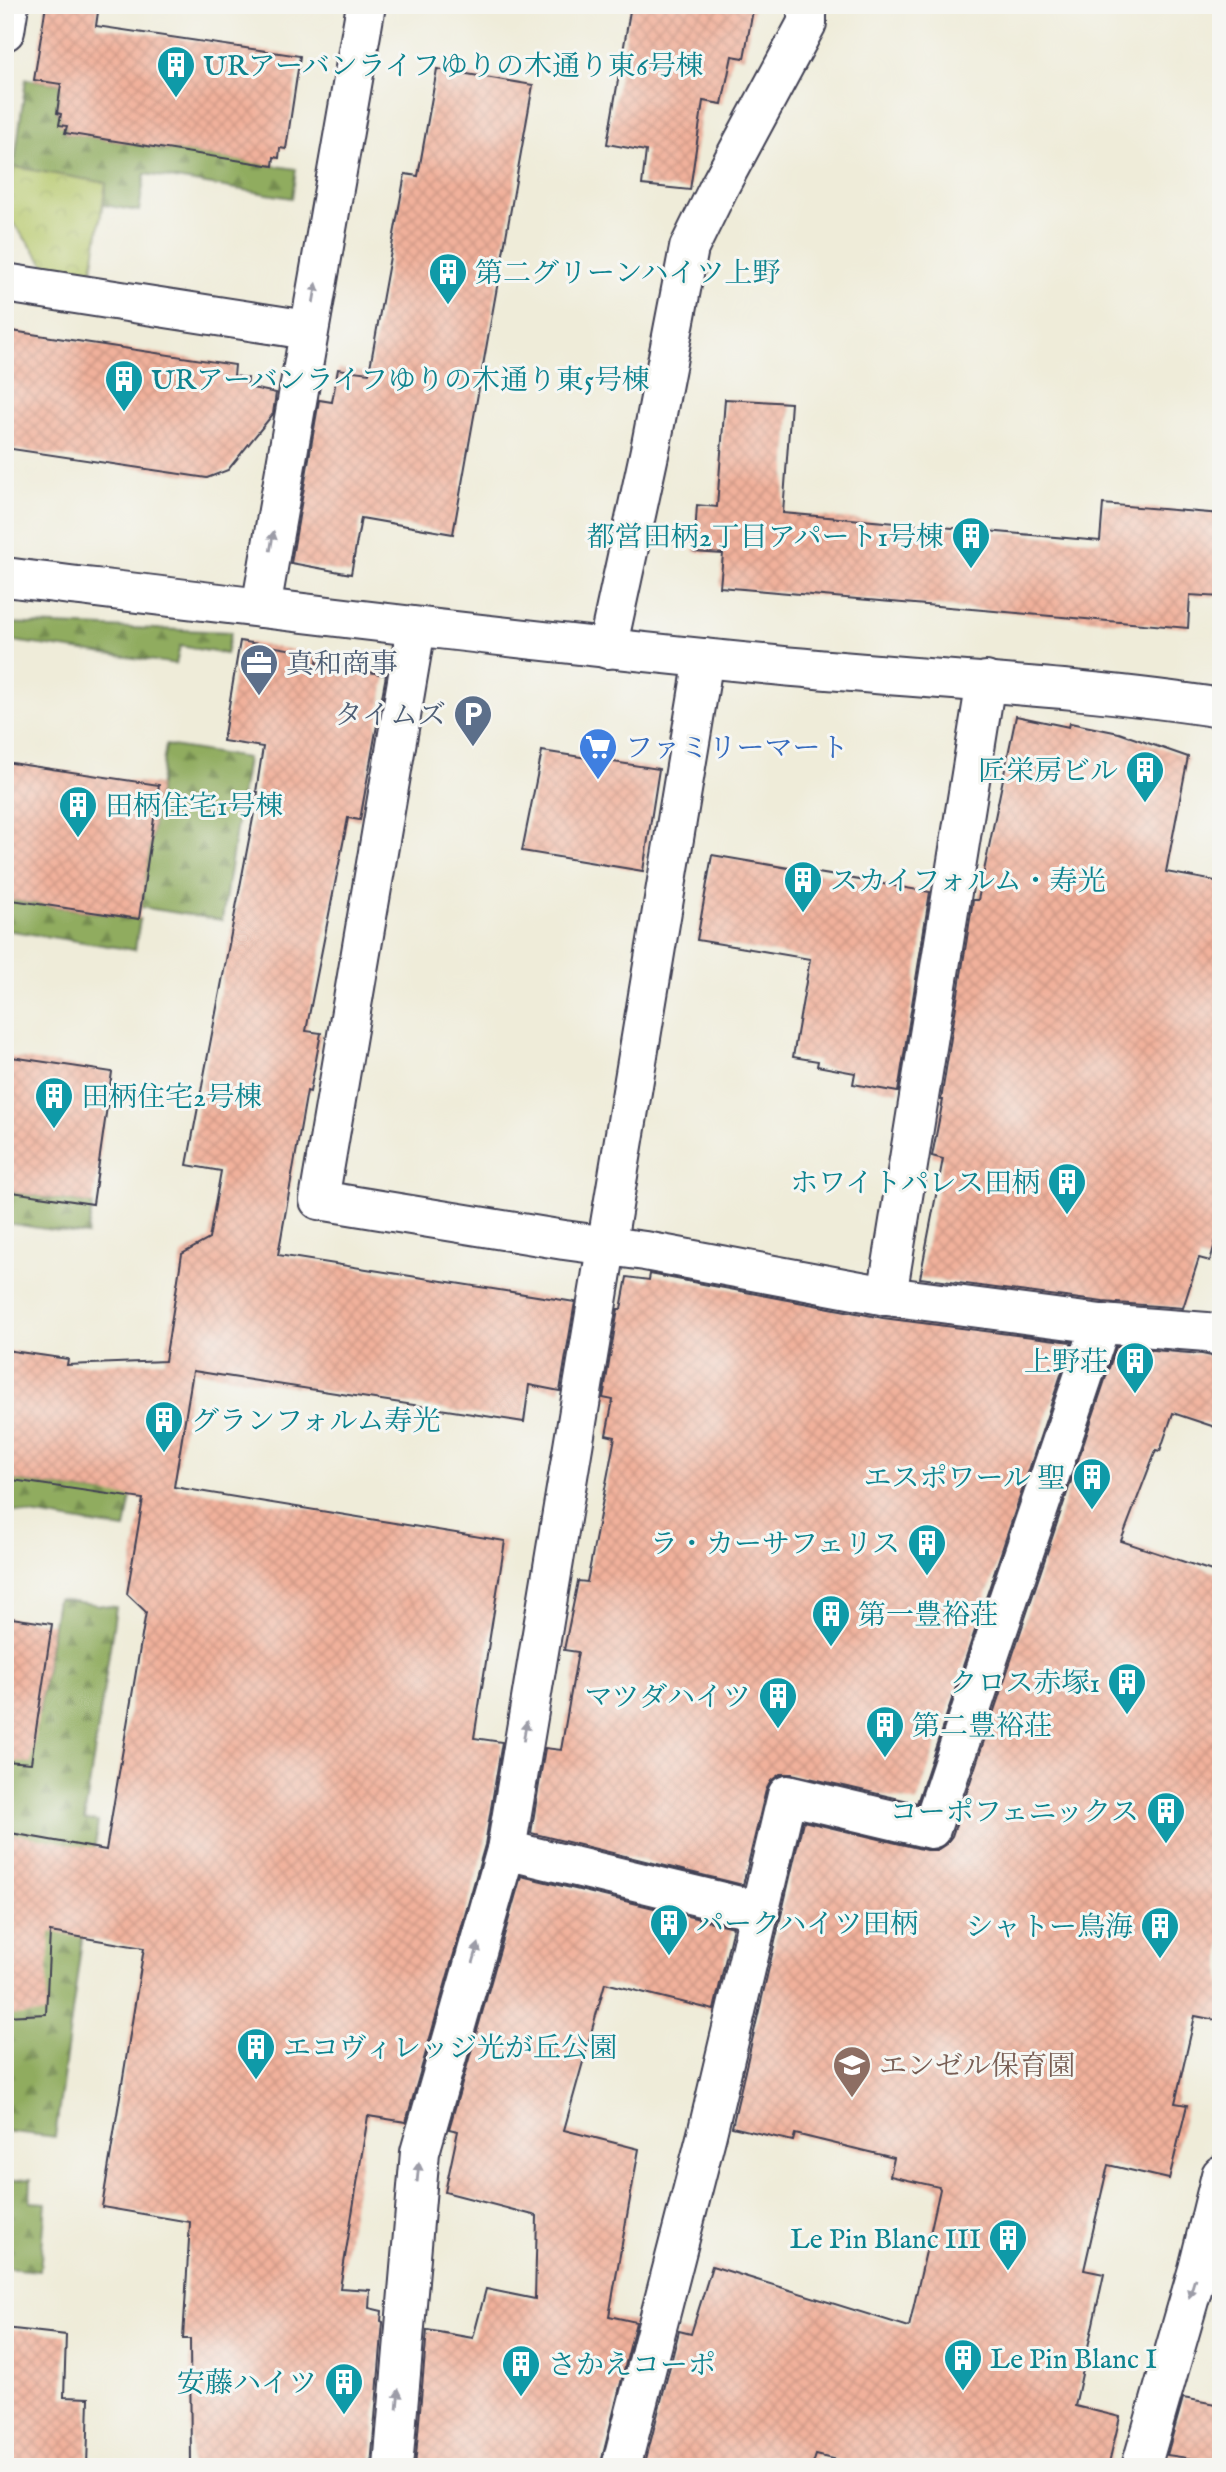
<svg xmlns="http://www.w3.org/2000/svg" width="1226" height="2472" viewBox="0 0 1226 2472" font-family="'IM FELL English','Noto Serif JP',serif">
	<defs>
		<pattern id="forest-firs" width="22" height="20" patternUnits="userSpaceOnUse" patternTransform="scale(1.75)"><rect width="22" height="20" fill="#90ac5f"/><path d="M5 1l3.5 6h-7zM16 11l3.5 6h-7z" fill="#758c50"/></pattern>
		<pattern id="park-crowns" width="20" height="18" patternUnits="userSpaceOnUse" patternTransform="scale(1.75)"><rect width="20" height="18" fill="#b6c86b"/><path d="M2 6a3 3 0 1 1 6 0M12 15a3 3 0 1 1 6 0" fill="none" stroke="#9cac5e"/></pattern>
		<pattern id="building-cross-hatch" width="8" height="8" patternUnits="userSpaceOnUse" patternTransform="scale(1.75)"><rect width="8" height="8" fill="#f1b19b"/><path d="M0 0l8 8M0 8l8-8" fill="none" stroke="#ce9886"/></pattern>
	</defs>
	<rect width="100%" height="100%" fill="#f6f6f2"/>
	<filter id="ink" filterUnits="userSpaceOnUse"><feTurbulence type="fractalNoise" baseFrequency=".0143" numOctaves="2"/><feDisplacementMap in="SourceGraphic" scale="14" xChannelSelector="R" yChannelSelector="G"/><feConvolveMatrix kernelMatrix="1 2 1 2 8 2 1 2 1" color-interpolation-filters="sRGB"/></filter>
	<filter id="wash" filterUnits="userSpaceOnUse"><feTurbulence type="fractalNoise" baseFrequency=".00686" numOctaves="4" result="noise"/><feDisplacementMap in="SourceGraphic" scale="28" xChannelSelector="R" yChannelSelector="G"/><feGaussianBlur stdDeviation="1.57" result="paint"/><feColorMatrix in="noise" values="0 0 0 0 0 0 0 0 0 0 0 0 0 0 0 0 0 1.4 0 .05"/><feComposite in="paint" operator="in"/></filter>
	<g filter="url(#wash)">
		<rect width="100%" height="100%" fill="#efecd9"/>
		<g fill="url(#forest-firs)" stroke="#59674d" stroke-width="2">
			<path d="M26,79L61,84L57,113L61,114L60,125L67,126L66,133L296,169L292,198L145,174L139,211L103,205L106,183L14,167Z"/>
			<path d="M5,623L231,632L226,654L180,646L176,664L5,640Z"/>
			<path d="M166,745L247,758L222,920L140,907Z"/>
			<path d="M5,899L140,919L135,950L5,930Z"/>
			<path d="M5,1191L93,1204L87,1235L5,1223Z"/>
			<path d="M154,1371L125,1529L5,1510V1479L102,1493Z"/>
			<path d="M57,1599L116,1607L84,1820L98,1822L55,2137L5,2131V1777L16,1710L39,1713Z"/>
			<path d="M31,2179L30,2202L46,2203L40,2271L5,2268V2181Z"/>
		</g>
		<path fill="url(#park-crowns)" stroke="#6c7553" stroke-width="2" d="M14,167L106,183L90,283L56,279L6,214Z"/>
		<g id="blocks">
			<g fill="url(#building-cross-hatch)">
				<path d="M46,5H99L96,26L300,56L286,149L280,148L279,158L274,157L273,166L65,133L67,126L59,125L61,114L57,113L61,84L34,80Z"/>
				<path d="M631,5H754L744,58L732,56L722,104L703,101L690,190L642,185L646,151L607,144Z"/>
				<path d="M437,69L533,85L453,534L361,518L351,574L291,563L319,400L332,402L338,369L369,373L405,174L418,176Z"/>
				<path d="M12,331L235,365L234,376L248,378L247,387L276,393L273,414L228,470L207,478L5,448V335L11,336Z"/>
				<path d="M725,399L791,403L783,513L1100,541L1103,504L1221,514V597L1190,595L1188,628L720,587L723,554L694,552L697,505L717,507Z"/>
				<path d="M240,641L318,654L317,663L386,675L360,820L348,818L306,1031L321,1033L310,1092L307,1091L278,1255L575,1302L560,1391L529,1385L524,1422L193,1371L174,1487L505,1541L474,1738L502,1742L485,1845L406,2122L368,2116L340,2288L370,2290L369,2308L382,2311L381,2321L383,2322L371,2467H191L190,2339H183L190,2222L102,2207L144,1948L50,1932L46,2014L5,2016V1832L106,1850L146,1612L127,1594L143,1499L5,1479V1350L68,1359L67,1365L165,1361L182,1254L209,1239L221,1171L187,1165L258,792H256L263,747L223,741Z"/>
				<path d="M1016,716L1069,727L1070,723L1119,733L1188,757L1166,872L1221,882V1223L1210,1261L1199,1258L1183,1308L1103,1302L920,1278L943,1159L932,1156L943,1100H941L973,900H978Z"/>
				<path d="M542,751L659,769L643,871L522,851Z"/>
				<path d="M5,762L159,785L139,919L5,899Z"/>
				<path d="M712,855L930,892L898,1092L853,1084L855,1073L817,1066L818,1061L793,1057L810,959L697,940Z"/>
				<path d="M5,1056L112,1072L93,1204L5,1191Z"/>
				<path d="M650,1274L883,1318L1072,1342L917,1803L792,1774H780L771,1781L766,1790L743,1885L531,1833L545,1748L561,1750L578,1652L564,1650L578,1581L587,1582L615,1437L606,1435L613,1400L603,1398L618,1309H621L627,1277L649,1280Z"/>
				<path d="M1116,1347L1202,1354L1221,1358V1429L1173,1413L1160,1451L1156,1450L1121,1541L1221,1574V2021L1195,2016L1175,2103L1187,2105L1169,2179L1108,2165L1084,2270L1104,2274L1075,2406L1120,2417L1108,2467H865L816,2455L812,2467H644L679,2331L691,2334L712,2266L909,2327L940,2189L939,2187L890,2176L894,2158L795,2134L793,2141L732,2127L803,1821L926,1850H937L946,1844L952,1836Z"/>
				<path d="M5,1617L52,1624L31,1763L5,1761Z"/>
				<path d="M521,1876L733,1927L714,2010L605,1983L564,2130L639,2149L609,2316L636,2322L600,2467H415L427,2330L473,2338L486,2289L535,2299L537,2216L445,2192L458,2131L449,2129Z"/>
				<path d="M5,2328L66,2335L64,2397L89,2398L87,2467H5Z"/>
				<path d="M1183,2398L1221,2405V2463L1167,2455Z"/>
			</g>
		</g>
	</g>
	<g filter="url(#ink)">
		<use href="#blocks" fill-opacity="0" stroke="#414053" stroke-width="2"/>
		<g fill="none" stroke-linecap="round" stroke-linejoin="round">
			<defs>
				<g id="minor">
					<path d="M5,31L9,5"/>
					<path d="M5,283L308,330"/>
					<path d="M5,577C261,608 517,640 774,665C923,680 1073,685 1221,708"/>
					<path d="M261,608L366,5"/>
					<path d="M416,628L319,1200L564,1240L645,1251L887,1296L1101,1324L1207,1332L1221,1337"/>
					<path d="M607,649L650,450L689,248L719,187L807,23V5"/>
					<path d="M887,1296L986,681"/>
					<path d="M506,1850L760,1911"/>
					<path d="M393,2467L420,2152L506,1850L704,658"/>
					<path d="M621,2467L707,2134L787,1795L931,1829L1101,1324"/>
					<path d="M1141,2467L1198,2269L1221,2175"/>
				</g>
			</defs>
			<use href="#minor" stroke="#414053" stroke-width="42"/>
			<use href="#minor" stroke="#fff" stroke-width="38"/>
		</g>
		<defs><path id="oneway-solid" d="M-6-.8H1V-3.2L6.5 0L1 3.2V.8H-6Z" transform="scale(1.75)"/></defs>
		<g fill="#9c9ca7">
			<use href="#oneway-solid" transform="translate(315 293) rotate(-80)"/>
			<use href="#oneway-solid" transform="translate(272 541) rotate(-80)"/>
			<use href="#oneway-solid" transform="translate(525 1731) rotate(-81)"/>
			<use href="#oneway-solid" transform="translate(476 1953) rotate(-74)"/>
			<use href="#oneway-solid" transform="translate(418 2172) rotate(-85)"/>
			<use href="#oneway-solid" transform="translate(1192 2288) rotate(107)"/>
			<use href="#oneway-solid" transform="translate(398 2399) rotate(-85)"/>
		</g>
	</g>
	<defs>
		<symbol id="building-pin" viewBox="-11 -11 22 30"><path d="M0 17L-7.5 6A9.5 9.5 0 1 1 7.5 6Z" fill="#0f9aa8" stroke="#f6f6f2"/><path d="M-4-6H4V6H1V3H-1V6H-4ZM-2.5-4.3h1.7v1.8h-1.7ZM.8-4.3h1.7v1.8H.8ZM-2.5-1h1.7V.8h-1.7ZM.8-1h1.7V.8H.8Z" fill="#fff"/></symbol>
		<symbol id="office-pin" viewBox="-11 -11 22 30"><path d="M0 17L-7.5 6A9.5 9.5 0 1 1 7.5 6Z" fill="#5c6f8a" stroke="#f6f6f2"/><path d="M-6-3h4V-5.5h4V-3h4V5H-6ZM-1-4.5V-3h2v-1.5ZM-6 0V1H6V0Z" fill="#fff"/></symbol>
		<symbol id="parking-pin" viewBox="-11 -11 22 30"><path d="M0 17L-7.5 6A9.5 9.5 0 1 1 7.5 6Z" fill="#5c6f8a" stroke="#f6f6f2"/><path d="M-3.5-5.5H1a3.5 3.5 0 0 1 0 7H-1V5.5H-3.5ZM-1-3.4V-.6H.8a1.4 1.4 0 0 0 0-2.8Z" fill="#fff"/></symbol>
		<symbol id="supermarket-pin" viewBox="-11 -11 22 30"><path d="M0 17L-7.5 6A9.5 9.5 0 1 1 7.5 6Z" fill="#3f7fe0" stroke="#f6f6f2"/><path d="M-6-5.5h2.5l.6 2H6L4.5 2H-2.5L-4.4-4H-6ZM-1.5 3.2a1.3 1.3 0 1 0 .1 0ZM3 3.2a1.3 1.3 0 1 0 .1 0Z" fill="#fff"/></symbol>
		<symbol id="school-pin" viewBox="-11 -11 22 30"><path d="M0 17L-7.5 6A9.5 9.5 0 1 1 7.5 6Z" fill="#8d6e63" stroke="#f6f6f2"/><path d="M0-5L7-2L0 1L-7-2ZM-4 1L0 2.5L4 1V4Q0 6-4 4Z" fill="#fff"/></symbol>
	</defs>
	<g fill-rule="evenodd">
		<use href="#building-pin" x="154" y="43" width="44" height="60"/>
		<use href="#building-pin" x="426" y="250" width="44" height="60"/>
		<use href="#building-pin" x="102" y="357" width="44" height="60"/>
		<use href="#building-pin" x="949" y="514" width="44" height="60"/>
		<use href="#office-pin" x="237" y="641" width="44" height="60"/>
		<use href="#parking-pin" x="451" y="692" width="44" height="60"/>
		<use href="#supermarket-pin" x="576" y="725" width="44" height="60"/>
		<use href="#building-pin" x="1123" y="748" width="44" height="60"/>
		<use href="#building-pin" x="56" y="783" width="44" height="60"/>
		<use href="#building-pin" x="781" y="858" width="44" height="60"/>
		<use href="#building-pin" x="32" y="1074" width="44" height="60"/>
		<use href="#building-pin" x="1045" y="1160" width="44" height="60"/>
		<use href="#building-pin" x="1113" y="1339" width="44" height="60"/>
		<use href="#building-pin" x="142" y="1398" width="44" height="60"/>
		<use href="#building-pin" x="1070" y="1455" width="44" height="60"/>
		<use href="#building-pin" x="905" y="1521" width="44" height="60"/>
		<use href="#building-pin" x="809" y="1592" width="44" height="60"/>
		<use href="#building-pin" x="1105" y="1660" width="44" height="60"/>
		<use href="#building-pin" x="756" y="1674" width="44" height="60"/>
		<use href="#building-pin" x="863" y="1703" width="44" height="60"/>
		<use href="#building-pin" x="1144" y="1789" width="44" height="60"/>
		<use href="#building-pin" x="647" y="1901" width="44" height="60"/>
		<use href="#building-pin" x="1138" y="1904" width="44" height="60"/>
		<use href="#building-pin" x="234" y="2025" width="44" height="60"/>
		<use href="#school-pin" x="830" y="2043" width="44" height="60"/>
		<use href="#building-pin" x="986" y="2216" width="44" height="60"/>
		<use href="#building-pin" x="941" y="2336" width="44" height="60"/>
		<use href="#building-pin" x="499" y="2342" width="44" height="60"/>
		<use href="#building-pin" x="322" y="2360" width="44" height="60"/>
	</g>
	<g text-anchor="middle" stroke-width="6" stroke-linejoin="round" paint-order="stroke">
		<g font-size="28" fill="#0d838f" stroke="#f6f6f2" text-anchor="start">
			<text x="203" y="75">URアーバンライフゆりの木通り東6号棟</text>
			<text x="475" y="282">第二グリーンハイツ上野</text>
			<text x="151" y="389">URアーバンライフゆりの木通り東5号棟</text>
			<text x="944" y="546" text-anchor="end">都営田柄2丁目アパート1号棟</text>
			<text x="1118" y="780" text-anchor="end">匠栄房ビル</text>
			<text x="105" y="815">田柄住宅1号棟</text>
			<text x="830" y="890">スカイフォルム・寿光</text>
			<text x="81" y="1106">田柄住宅2号棟</text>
			<text x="1040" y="1192" text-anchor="end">ホワイトパレス田柄</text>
			<text x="1108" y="1371" text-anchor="end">上野荘</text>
			<text x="191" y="1430">グランフォルム寿光</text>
			<text x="1065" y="1487" text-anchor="end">エスポワール 聖</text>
			<text x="900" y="1553" text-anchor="end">ラ・カーサフェリス</text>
			<text x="858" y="1624">第一豊裕荘</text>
			<text x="1100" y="1692" text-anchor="end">クロス赤塚1</text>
			<text x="751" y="1706" text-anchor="end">マツダハイツ</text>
			<text x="912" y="1735">第二豊裕荘</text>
			<text x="1139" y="1821" text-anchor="end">コーポフェニックス</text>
			<text x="696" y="1933">パークハイツ田柄</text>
			<text x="1133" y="1936" text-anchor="end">シャトー鳥海</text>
			<text x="283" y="2057">エコヴィレッジ光が丘公園</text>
			<text x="981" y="2248" text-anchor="end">Le Pin Blanc III</text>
			<text x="990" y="2368">Le Pin Blanc I</text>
			<text x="548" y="2374">さかえコーポ</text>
			<text x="317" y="2392" text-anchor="end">安藤ハイツ</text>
		</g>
		<g font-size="28" fill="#4e5e75" stroke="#f6f6f2" text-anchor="start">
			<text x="286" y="673">真和商事</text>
			<text x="446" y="724" text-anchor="end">タイムズ</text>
		</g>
		<g font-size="28" fill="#366cbe" stroke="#f6f6f2" text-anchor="start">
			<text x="625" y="757">ファミリーマート</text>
		</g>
		<g font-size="28" fill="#785e54" stroke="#f6f6f2" text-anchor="start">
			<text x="879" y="2075">エンゼル保育園</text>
		</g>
	</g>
	<rect width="1226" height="2472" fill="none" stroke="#f6f6f2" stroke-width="28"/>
</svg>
